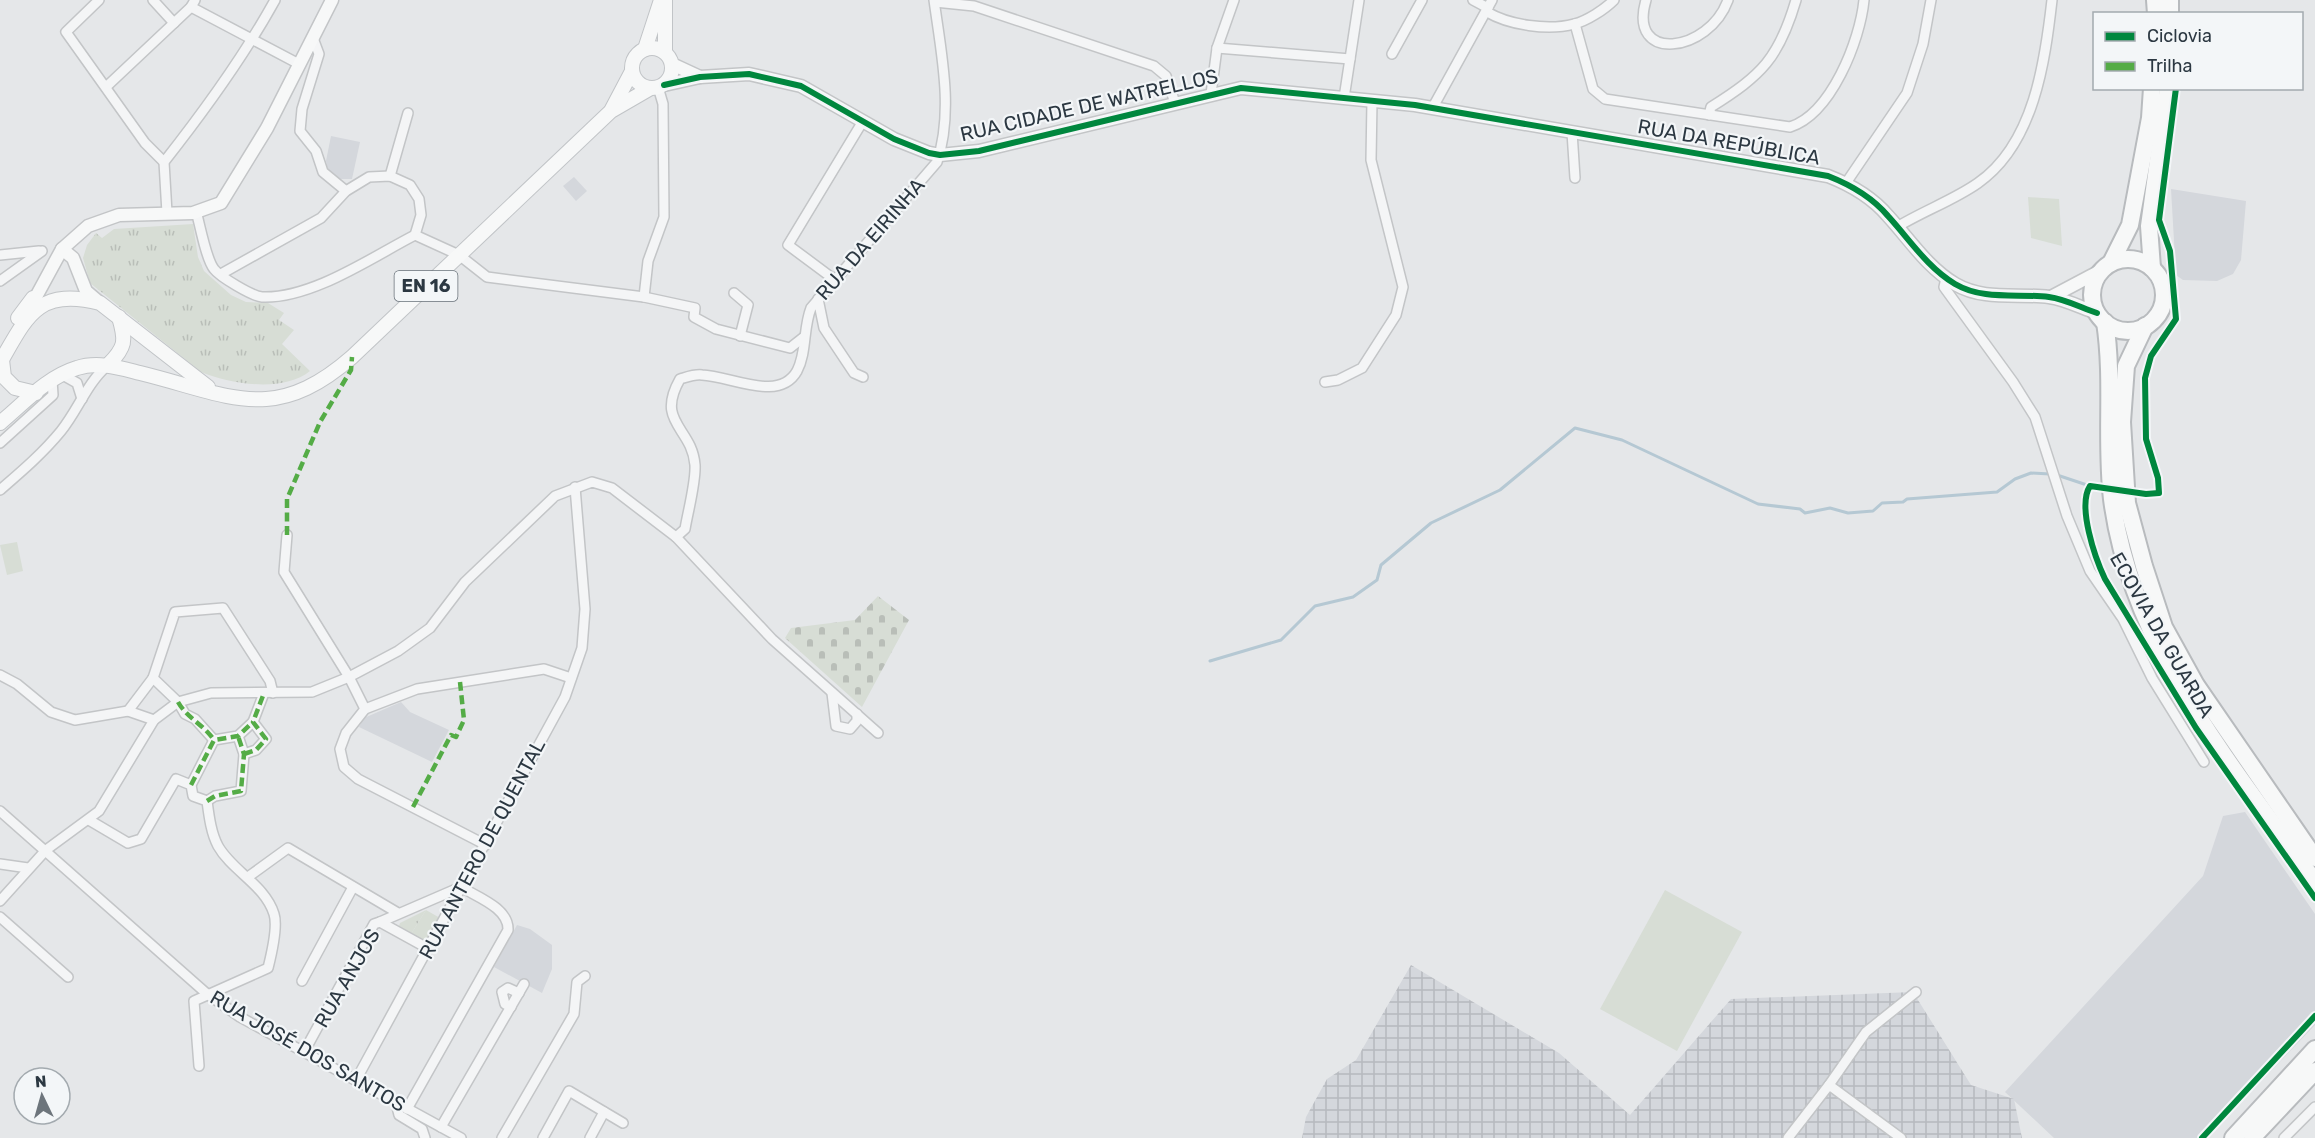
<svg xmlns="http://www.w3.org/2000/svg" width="2315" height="1138" viewBox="0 0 2315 1138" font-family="Rubik,sans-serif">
	<defs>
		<pattern id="industrial-grid" width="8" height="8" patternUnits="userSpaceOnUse" patternTransform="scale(1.5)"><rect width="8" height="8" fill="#d4d7dc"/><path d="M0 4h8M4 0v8" fill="none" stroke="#b6b9be"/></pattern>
		<pattern id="grass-tufts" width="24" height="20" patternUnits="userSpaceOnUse" patternTransform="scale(1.5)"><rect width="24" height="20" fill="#d7ddd5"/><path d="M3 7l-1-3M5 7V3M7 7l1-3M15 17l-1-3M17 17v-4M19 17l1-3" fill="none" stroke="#b9beb8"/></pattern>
		<pattern id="cemetery-stones" width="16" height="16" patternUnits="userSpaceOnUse" patternTransform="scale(1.5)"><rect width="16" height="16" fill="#d7ddd5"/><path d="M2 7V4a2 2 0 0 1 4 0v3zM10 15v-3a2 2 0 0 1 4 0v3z" fill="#b9beb8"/></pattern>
	</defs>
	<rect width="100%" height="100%" fill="#e5e7e9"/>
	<g fill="#d4d7dc">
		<path d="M331,136L360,142L352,179H339L328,170L326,161Z"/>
		<path d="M574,177L587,191L576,201L563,186Z"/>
		<path d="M2171,189L2246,201L2241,260L2233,274L2217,281L2183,280L2176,275Z"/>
		<path d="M401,702L410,712L449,730L432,762L359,727L364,718Z"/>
		<path d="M2245,812L2315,914V1025L2207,1138H2054L2005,1092L2203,876L2223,816Z"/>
		<path d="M517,925L530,929L552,945V969L542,993L494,967Z"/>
	</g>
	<path fill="url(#industrial-grid)" d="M1411,965L1559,1053L1630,1115L1731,999L1913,992L1971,1085L2014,1099L2022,1138H1302L1306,1117L1327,1079L1356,1060Z"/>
	<g fill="url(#grass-tufts)">
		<path d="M193,224L198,257L204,271L231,295L246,302L268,303L284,313L279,320L294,330L282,344L310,371C283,393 230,384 201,372L90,283L83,258L87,245L96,233L102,238L114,229Z"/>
		<path d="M426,910L411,934L399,926L400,923Z"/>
	</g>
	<path fill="url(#cemetery-stones)" d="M878,596L909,620L862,707L785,638L791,628L855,620Z"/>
	<g fill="#d7ddd5">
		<path d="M2028,197L2059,199L2062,246L2031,238Z"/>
		<path d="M17,542L23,571L7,575L0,545Z"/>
		<path d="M1665,890L1742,932L1677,1051L1600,1009Z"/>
		<path d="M426,910L440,918L425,942L411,934Z"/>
	</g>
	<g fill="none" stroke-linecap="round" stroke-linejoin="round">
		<g stroke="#b5c8d3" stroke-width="3">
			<path d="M2057,475L2090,486"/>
			<path d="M1210,661L1281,640L1315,606L1353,597L1377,580L1381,565L1431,523L1500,490L1575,428L1622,440L1758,504L1800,509L1805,513L1830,508L1848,513L1873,511L1882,503L1903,502L1907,499L1997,492L2015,479L2031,473L2050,474"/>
		</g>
		<defs>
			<g id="street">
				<path d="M99,0L66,32L145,143L164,162"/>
				<path d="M153,0L174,23"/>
				<path d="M1473,0L1488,8"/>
				<path d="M1646,0C1627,64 1709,53 1728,0"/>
				<path d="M935,2L974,6L1154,66L1166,76L1175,103"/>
				<path d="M191,7L299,64"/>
				<path d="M1487,12C1509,25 1548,31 1574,24C1587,21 1605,9 1614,0"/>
				<path d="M1575,24L1593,89L1605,99L1790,127C1831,114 1860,41 1864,0"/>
				<path d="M313,38L319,54L302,109L300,131L316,151L323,172L346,191"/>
				<path d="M1217,48L1350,59"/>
				<path d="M1392,54L1422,0"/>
				<path d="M106,87L191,7L195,0"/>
				<path d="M1211,94L1217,48L1234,0"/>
				<path d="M1344,98L1359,0"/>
				<path d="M1433,107L1492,0"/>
				<path d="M1709,115L1711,107C1762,75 1779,58 1796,0"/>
				<path d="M1572,132L1575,178"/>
				<path d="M390,176L408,113"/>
				<path d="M1846,183L1907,93L1923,44L1931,0"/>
				<path d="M196,211C200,225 206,259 214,269C220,277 252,296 262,297C312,299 372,257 415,235L459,255L487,277L644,297L695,308L694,317L716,329L790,348L804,337"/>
				<path d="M167,213L164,162C205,110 243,58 275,0"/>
				<path d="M1897,227C1923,211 1954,200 1978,183C2034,144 2045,62 2052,0"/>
				<path d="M0,255L39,251"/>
				<path d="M221,274L321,218L346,191L369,177L390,176L410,185L419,199L421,215L415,235"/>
				<path d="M1946,278L1944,287L2013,382L2035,417L2067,516L2090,571L2123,619L2152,678L2204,762"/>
				<path d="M835,280L788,245L863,121"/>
				<path d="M0,281L42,251"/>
				<path d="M734,293L748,305L740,336"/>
				<path d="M644,297L648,261L664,217L663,104L658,87"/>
				<path d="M818,299L824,328L854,373L863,377"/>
				<path d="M61,374L77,383L82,399"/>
				<path d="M1325,382L1338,380L1362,368L1396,315L1403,287L1371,160L1372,101"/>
				<path d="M0,443L53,395L52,380"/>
				<path d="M0,490C22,471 43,453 61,431C78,410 87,383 107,366"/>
				<path d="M287,535L284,572L349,677L365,709"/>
				<path d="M676,537L685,529C688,511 696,482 695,465C692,427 655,423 680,379C687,377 695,374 702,375C731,376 779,403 797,371C807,352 803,328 811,308L937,162C954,111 941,52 934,0"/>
				<path d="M0,675L17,684L51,712L75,720L128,711L154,720"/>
				<path d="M832,693L836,726L850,729L857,721V714"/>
				<path d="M128,711L153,678"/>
				<path d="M214,740L195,719L185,714L178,702L153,678L175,612L223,608L270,681L273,693"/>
				<path d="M244,754L256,750L266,739L253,722L264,693"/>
				<path d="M191,785L214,740L238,736L253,722"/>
				<path d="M207,801L215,796L241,791L244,754L238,736"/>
				<path d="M0,811L206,993L240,1017L461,1138"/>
				<path d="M89,820L128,843L141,839L176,779L191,785L193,796L207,801C209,816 211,833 218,846C232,871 265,885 274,914C278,926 271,956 268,968L194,1001L199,1066"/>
				<path d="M486,845L358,779L344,767L340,749L346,733L365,709L417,689L544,669L571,678"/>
				<path d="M0,864L28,868"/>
				<path d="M248,877L288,848L398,913"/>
				<path d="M0,901L46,850L99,811L154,720L178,702L211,693L312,692L349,677L398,651L430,628L465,582L555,496L592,482L612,488L676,537L772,639L878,733"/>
				<path d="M0,917L68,977"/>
				<path d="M380,922L461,887C477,897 509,908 508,930L407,1109"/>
				<path d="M302,981L353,887"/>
				<path d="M511,1007L505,1004L502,992L508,988L519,993"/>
				<path d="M304,1052L374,924L380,922L429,949"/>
				<path d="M356,1080L565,697L582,648L585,609L575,487"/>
				<path d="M1829,1085L1866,1032L1916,992"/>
				<path d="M396,1103L399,1115L422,1129L425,1138"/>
				<path d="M441,1127L524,984"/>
				<path d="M502,1138L574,1014L577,982L585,976"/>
				<path d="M543,1138L569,1091L623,1123"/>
				<path d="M590,1138L604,1112"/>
				<path d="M1788,1138L1829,1085L1901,1138"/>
				<path d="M2284,1138L2315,1107"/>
			</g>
			<g id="secondary">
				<path d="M672,64L700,77"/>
				<path d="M664,85L700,77L749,74L801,86L894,139L929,153L940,155L979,151L1241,88L1415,105L1828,176C1851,185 1872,197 1888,216C1910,240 1927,267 1955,284C1984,301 2018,293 2049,297C2065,299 2082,308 2097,313"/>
				<path d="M62,249L73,258L86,291L100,303"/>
				<path d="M2051,297L2102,270"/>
				<path d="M31,306L62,249L88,226L119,215L193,213L221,203L267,128L332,0"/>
			</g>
			<g id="primary">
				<path d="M665,0V52"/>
				<circle cx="652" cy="68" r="20"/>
				<path d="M645,49L661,0"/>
				<path d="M612,109L631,73"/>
				<path d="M18,318L33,298"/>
				<path d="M2,360L4,377L15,388L36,393"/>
				<path d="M0,363C27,316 38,287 100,303L208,387"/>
				<path d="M108,365C126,347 126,341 119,317"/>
				<path d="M0,423C24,403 47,377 77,368C98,361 120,368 140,373C230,395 273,426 352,357L611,111L649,89"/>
			</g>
			<g id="highway">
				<path d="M2155,0L2156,14"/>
				<path d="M2170,14V0"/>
				<circle cx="2128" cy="295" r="36"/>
				<path d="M2111,263L2130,225L2150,118L2152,88"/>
				<path d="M2152,268L2149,226L2168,88"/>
				<path d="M2105,322C2114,381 2105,440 2112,499C2131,647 2232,765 2315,882"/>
				<path d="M2145,326L2126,366L2122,422L2127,503L2144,566L2164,627L2196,685L2315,858"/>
				<path d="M2233,1138L2315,1049"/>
				<path d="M2252,1138L2315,1071"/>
			</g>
		</defs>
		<use href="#street" stroke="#c3c5c7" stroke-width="12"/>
		<use href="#secondary" stroke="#c3c5c7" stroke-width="15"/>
		<use href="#primary" stroke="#c1c4c7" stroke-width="16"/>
		<use href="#highway" stroke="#b8bbbe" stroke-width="20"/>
		<use href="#street" stroke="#f4f5f6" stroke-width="9"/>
		<use href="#secondary" stroke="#f7f8f8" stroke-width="12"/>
		<use href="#primary" stroke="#f7f8f8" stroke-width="14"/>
		<use href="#highway" stroke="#f7f8f8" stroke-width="16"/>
		<g stroke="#54ac46" stroke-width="4.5" stroke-dasharray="9 4.5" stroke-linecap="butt">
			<path d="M287,535V499L320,422L351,370L352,357"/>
			<path d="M178,702C187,718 203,724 214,740"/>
			<path d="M244,754L256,750L266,739L253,722L264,693"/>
			<path d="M191,785L214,740L238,736L253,722"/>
			<path d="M207,801L215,796L241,791L244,754L238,736"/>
			<path d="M413,807L451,735L456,737L464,720L460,682"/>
		</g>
		<defs>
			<g id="cycleway">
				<path d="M664,85L700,77L749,74L801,86L894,139L929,153L940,155L979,151L1241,88L1415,105L1828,176C1851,185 1872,197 1888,216C1910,240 1927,267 1955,284C1984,301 2018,293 2049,297C2065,299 2082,308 2097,313"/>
				<path d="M2176,88L2159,220L2170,251L2176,319L2151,356L2145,378L2146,439L2158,478L2159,493L2146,494L2090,486C2077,506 2095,558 2105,579L2196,728L2315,898"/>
				<path d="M2202,1138L2315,1016"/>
			</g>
		</defs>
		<use href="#cycleway" stroke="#f3f6f8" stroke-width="10"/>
		<use href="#cycleway" stroke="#00873e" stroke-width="6"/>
	</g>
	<g text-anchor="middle" stroke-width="4.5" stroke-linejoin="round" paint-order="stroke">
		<rect fill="#f3f6f8" stroke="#687179" stroke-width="1.5" x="394.5" y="271" width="63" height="30" rx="4.5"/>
		<g font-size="18" font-weight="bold" fill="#2c3842">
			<text x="426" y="292">EN 16</text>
		</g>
		<g font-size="20" fill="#2c3842" stroke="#f3f6f8">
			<text transform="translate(1089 105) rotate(-13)" y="7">RUA CIDADE DE WATRELLOS</text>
			<text transform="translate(1729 142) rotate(10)" y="7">RUA DA REPÚBLICA</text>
			<text transform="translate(870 239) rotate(-49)" y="7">RUA DA EIRINHA</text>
			<text transform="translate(2162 635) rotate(60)" y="7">ECOVIA DA GUARDA</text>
			<text transform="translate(482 849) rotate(-62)" y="7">RUA ANTERO DE QUENTAL</text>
			<text transform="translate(347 978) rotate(-60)" y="7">RUA ANJOS</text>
			<text transform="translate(308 1051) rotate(30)" y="7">RUA JOSÉ DOS SANTOS</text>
		</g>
	</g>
	<rect x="2093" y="12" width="210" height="78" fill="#f3f6f8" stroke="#a3aaaf" stroke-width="1.5"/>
	<rect x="2105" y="32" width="30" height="9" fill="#00873e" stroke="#a3aaaf" stroke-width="1.5"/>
	<text x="2147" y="42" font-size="18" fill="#2c3842">Ciclovia</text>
	<rect x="2105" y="62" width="30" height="9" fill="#54ac46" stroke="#a3aaaf" stroke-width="1.5"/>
	<text x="2147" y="72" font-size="18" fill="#2c3842">Trilha</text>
	<g transform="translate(42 1096) rotate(355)"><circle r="28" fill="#f3f6f8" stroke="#a3aaaf" stroke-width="1.5"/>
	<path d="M0-4.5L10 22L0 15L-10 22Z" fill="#6d757c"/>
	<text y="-9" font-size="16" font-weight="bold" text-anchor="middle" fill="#2c3842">N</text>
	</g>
</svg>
